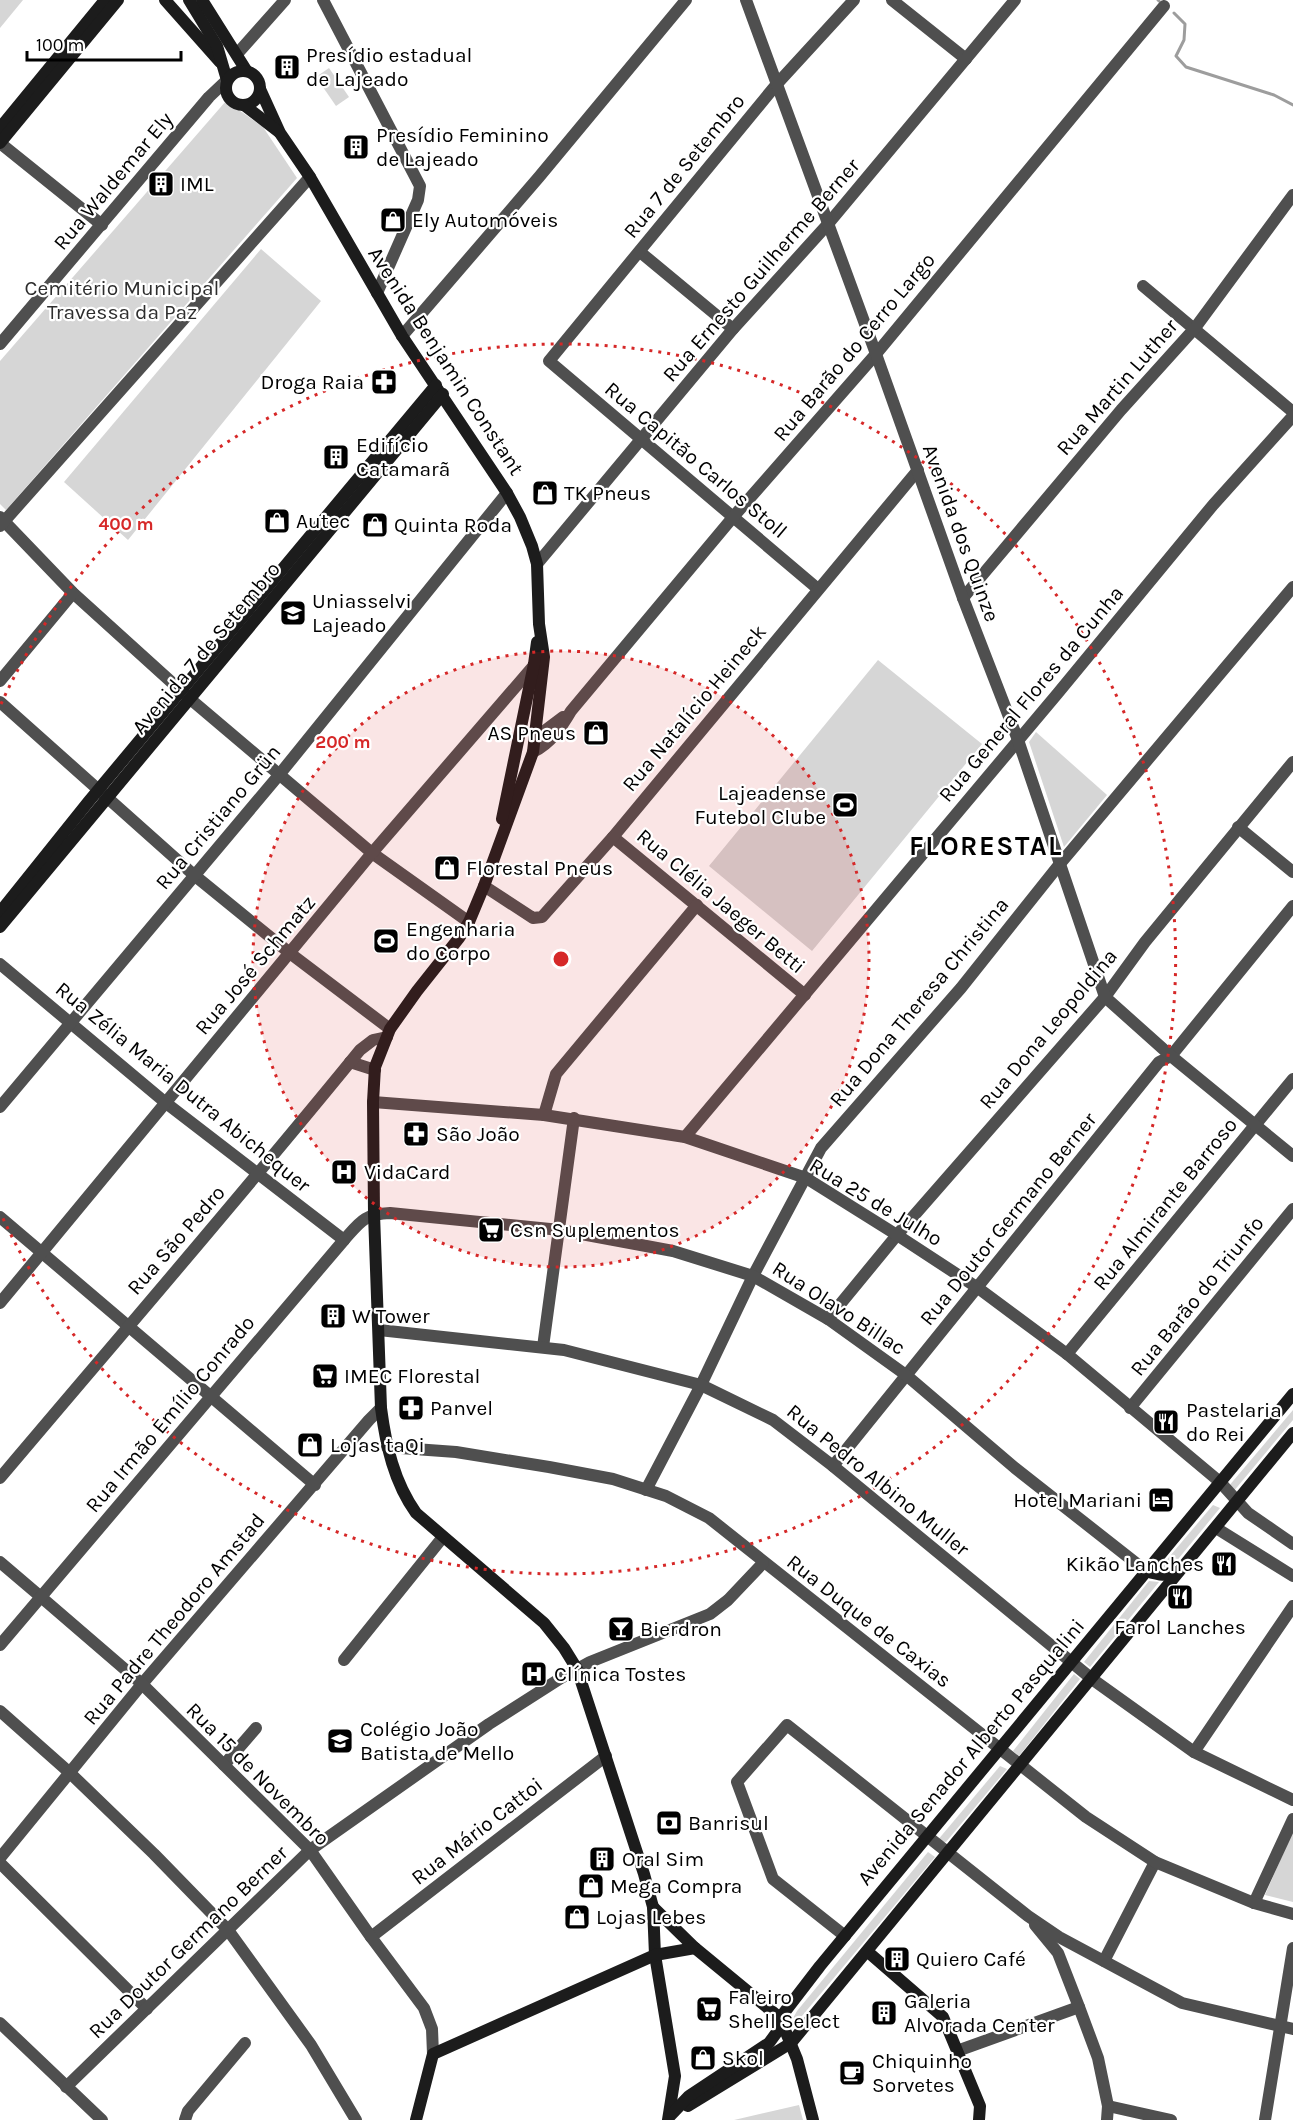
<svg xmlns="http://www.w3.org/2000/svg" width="1293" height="2120" viewBox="0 0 1293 2120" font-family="Karla,sans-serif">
	<rect width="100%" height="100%" fill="#fff"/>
	<g fill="#d6d6d6">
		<path d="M0,0H23L0,28Z"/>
		<path d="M329,68L349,97L336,106L316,77Z"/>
		<path d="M226,101L263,127L297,178L6,510L0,504V361Z"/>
		<path d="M261,249L321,301L128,540L64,482Z"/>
		<path d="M878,660L982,744L812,951L709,866Z"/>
		<path d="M1036,732L1107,795L1064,847L1029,742Z"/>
		<path d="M1293,1410V1420L1233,1492L1228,1487Z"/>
		<path d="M1213,1505L1220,1508L1170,1569H1159Z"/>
		<path d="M1149,1581L1159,1582L1090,1667L1084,1662Z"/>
		<path d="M1074,1674L1080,1679L1019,1756L1013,1751Z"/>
		<path d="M1000,1766L1007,1769L946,1842L937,1841Z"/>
		<path d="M1293,1831V1902L1265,1895Z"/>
		<path d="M928,1852L935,1857L802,2016L788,2027L797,2011Z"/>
		<path d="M799,2105L803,2120H734Z"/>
	</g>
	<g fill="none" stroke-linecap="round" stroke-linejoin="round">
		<g stroke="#9d9d9d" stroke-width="3">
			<path d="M1158,0L1159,1"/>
			<path d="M1174,13L1185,24L1184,40L1176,56L1186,67L1274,95L1293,105"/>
		</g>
		<g stroke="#4f4f4f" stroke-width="12">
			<path d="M323,0L420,186L418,200L377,293"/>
			<path d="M892,0L966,59"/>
			<path d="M237,54L285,0"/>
			<path d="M0,143L102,225"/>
			<path d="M640,252L733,329"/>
			<path d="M1143,286L1293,412"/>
			<path d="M0,344L209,97L227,80"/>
			<path d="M0,517L73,593L189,698L372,853L469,922"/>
			<path d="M0,526L310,177"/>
			<path d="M537,564L733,329L828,224L1015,0"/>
			<path d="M818,589L549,361L776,85L854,0"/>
			<path d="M963,598L1121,410L1195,328L1293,195"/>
			<path d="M0,681L73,593"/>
			<path d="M0,702L194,875L291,954L390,1029"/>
			<path d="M535,738L563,717"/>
			<path d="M533,752C551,743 561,728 571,711L734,516L876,354L1164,6"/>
			<path d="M1238,827L1293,872"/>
			<path d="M613,837L805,995"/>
			<path d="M484,886L533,918L542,917L613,837L918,470"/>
			<path d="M0,964L166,1103L344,1240"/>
			<path d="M350,1062L375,1070"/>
			<path d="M0,1107L279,775L507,493"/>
			<path d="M544,1115L556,1074L697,905"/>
			<path d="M685,1137L1058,693L1213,505L1293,416"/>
			<path d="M0,1217L315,1485"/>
			<path d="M0,1303L372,853L537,662"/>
			<path d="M828,1319L897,1235L1105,997L1145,942L1293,762"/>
			<path d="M543,1347L574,1118"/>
			<path d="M1067,1354L1293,1079"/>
			<path d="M1130,1408L1293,1209"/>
			<path d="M387,1447L456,1452L549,1467L613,1479L666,1496L709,1518L999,1748"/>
			<path d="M833,1466L1159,1062L1171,1056L1293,906"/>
			<path d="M0,1478C120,1336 242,1195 360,1050L373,1040L387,1037"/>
			<path d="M646,1490L701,1385L753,1276L821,1148L961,988L1059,865L1293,587"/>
			<path d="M0,1562L41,1597"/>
			<path d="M344,1660L443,1537"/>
			<path d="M1092,1679L1194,1752L1293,1800"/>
			<path d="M0,1711L70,1773L154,1854L228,1930L311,2045L356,2120"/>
			<path d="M1194,1752L1293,1606"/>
			<path d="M224,1765L256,1728"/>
			<path d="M0,1858L142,1684L369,1420L381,1408"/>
			<path d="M0,1863L147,2009"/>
			<path d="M1254,1903L1293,1819"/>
			<path d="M845,1936L773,1879L737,1782L787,1725L927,1836"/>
			<path d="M371,1937L606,1756"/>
			<path d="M1104,1961L1155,1862"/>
			<path d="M0,2023L102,2120"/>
			<path d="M957,2051L1079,2007"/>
			<path d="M66,2087L310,1850L489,1724L561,1678L590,1662L710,1614L728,1600L763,1563"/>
			<path d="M1108,2106L1171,2120"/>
			<path d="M185,2120L188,2111L245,2043"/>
			<path d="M1265,2120L1293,1948"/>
		</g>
		<g stroke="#4f4f4f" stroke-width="12">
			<path d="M746,0L876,354L963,598L1018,740L1105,997L1171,1056L1293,1156"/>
			<path d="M402,336L539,177L686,0"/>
			<path d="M373,1102L544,1115L685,1137L806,1178L897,1235L978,1288L1067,1354L1220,1482L1248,1513L1293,1544"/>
			<path d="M379,1330L564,1350L701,1385L773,1420L833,1466L1092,1679"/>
			<path d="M1216,1528L1293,1576"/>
			<path d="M41,1597L142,1684L310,1850L371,1937L424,2008L432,2029L433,2054"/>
			<path d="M0,1645L344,1240C360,1222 364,1214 390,1213L560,1230L673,1251L753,1276L828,1319L906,1375L1015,1468L1146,1571"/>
			<path d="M999,1748L1086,1817L1155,1862L1254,1903L1293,1914"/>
			<path d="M927,1836L1028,1916L1059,1937L1182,2003L1293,2029"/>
			<path d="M1035,1925L1058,1953L1079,2007L1098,2058L1108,2106L1107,2120"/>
		</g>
		<g stroke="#1c1c1c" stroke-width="12">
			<path d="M165,0L220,62"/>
			<path d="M189,0L217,46L227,80"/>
			<path d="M202,0L246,70"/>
			<circle cx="243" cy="88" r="17"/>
			<path d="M260,89L280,133L310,177L402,336L507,493L520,517L532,546L537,564L539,624L544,657L533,752L484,886L469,922L459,938L417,991L390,1029L375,1067L373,1102L374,1214L381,1408C386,1446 394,1482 416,1513L544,1623L564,1648L577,1669L644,1874L653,1907L655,1955L675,2076L668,2120"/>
			<path d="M244,105L279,132"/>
			<path d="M0,128L105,0"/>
			<path d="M0,143L118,0"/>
			<path d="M502,819L534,664L537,642"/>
			<path d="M0,912L89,801L436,385"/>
			<path d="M0,927L443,394"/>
			<path d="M1146,1571C1159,1575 1167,1577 1179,1571"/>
			<path d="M653,1907L695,1948L780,2018L797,2059L813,2120"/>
			<path d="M868,1952L943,2017L980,2106L979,2120"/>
			<path d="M688,2106L791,2043L1293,1433"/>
			<path d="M669,2117L689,2096L769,2043L780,2028V2018L820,1966L1293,1394"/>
			<path d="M416,2120L433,2054L655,1955L695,1948"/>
		</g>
	</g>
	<circle cx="561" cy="959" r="308" fill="#d62828" fill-opacity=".12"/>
	<g fill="none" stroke="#d62828" stroke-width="3" stroke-dasharray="3 6">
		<circle cx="561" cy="959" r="308"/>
		<path d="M1 704A615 615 0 1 1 1 1214"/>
	</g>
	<defs>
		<symbol id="building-square" viewBox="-11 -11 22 22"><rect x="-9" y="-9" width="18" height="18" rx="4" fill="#000" stroke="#fff"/><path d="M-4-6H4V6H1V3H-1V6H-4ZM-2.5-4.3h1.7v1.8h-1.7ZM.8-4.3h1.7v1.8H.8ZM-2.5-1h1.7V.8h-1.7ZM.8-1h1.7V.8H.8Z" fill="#fff"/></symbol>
		<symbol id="shop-square" viewBox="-11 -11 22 22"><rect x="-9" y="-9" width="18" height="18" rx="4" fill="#000" stroke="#fff"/><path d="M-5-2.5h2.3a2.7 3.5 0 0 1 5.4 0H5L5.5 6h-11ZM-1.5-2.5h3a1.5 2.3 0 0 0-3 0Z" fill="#fff"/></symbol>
		<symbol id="pharmacy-square" viewBox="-11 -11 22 22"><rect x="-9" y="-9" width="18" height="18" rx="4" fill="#000" stroke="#fff"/><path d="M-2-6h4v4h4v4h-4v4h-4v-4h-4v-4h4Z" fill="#fff"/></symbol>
		<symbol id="university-square" viewBox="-11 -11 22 22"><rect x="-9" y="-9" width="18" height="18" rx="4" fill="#000" stroke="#fff"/><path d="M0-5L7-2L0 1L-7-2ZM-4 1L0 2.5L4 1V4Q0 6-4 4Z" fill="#fff"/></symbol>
		<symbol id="stadium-square" viewBox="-11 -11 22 22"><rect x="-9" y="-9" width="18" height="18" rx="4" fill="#000" stroke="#fff"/><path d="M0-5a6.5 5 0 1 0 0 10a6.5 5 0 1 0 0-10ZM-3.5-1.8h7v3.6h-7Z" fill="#fff"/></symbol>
		<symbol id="hospital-square" viewBox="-11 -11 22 22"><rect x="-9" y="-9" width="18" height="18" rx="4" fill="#000" stroke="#fff"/><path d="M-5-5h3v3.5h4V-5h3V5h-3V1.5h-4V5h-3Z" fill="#fff"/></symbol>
		<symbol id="supermarket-square" viewBox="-11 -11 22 22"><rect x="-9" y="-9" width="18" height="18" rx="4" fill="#000" stroke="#fff"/><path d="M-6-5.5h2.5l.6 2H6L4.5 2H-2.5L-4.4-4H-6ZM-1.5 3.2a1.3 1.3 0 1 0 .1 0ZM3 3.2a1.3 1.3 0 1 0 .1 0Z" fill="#fff"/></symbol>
		<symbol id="restaurant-square" viewBox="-11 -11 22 22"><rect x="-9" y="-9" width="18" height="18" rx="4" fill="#000" stroke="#fff"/><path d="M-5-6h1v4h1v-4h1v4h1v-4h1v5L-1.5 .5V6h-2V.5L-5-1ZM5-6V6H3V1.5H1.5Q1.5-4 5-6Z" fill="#fff"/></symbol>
		<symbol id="hotel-square" viewBox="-11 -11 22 22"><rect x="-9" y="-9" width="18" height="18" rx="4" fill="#000" stroke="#fff"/><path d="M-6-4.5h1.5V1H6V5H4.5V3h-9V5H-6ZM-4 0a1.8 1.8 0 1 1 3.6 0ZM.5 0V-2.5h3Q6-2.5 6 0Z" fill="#fff"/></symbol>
		<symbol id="bar-square" viewBox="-11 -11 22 22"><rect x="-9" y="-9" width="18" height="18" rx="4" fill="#000" stroke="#fff"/><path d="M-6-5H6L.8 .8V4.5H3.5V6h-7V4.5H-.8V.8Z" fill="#fff"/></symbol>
		<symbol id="school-square" viewBox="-11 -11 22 22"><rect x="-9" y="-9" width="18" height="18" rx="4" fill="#000" stroke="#fff"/><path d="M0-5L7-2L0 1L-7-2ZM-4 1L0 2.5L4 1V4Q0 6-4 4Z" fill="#fff"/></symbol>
		<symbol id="bank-square" viewBox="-11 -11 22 22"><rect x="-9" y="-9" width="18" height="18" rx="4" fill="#000" stroke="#fff"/><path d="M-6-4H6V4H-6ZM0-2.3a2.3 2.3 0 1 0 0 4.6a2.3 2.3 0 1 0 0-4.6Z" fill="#fff"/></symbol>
		<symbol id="cafe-square" viewBox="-11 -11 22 22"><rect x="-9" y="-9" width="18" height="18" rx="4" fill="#000" stroke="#fff"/><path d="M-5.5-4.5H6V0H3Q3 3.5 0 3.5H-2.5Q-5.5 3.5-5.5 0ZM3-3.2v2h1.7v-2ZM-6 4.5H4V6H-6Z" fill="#fff"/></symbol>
	</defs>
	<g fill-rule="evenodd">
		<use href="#building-square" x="272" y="52" width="30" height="30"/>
		<use href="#building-square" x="341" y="132" width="30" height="30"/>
		<use href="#building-square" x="146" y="169" width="30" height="30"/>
		<use href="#shop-square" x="378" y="205" width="30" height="30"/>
		<use href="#pharmacy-square" x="369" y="367" width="30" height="30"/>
		<use href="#building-square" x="321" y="442" width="30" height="30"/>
		<use href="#shop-square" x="530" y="478" width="30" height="30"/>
		<use href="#shop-square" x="262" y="506" width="30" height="30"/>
		<use href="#shop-square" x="360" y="510" width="30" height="30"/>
		<use href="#university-square" x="278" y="598" width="30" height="30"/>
		<use href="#shop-square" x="581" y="718" width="30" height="30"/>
		<use href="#stadium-square" x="830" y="790" width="30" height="30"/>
		<use href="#shop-square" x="432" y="853" width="30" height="30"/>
		<use href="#stadium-square" x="371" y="926" width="30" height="30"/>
		<use href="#pharmacy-square" x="401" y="1119" width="30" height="30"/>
		<use href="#hospital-square" x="329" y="1157" width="30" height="30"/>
		<use href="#supermarket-square" x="476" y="1215" width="30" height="30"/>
		<use href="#building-square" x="318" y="1301" width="30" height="30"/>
		<use href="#supermarket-square" x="310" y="1361" width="30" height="30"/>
		<use href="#pharmacy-square" x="396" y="1393" width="30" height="30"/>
		<use href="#restaurant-square" x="1151" y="1407" width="30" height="30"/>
		<use href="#shop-square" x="295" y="1430" width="30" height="30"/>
		<use href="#hotel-square" x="1146" y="1485" width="30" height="30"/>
		<use href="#restaurant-square" x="1209" y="1549" width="30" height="30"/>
		<use href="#restaurant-square" x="1165" y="1582" width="30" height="30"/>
		<use href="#bar-square" x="606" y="1614" width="30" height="30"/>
		<use href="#hospital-square" x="519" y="1659" width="30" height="30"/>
		<use href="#school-square" x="325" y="1726" width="30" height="30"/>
		<use href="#bank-square" x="654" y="1808" width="30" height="30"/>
		<use href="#building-square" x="587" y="1844" width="30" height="30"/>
		<use href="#shop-square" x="576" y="1871" width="30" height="30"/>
		<use href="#shop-square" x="562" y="1902" width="30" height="30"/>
		<use href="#building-square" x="882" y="1944" width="30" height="30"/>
		<use href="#supermarket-square" x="694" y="1994" width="30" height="30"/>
		<use href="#building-square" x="869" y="1998" width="30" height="30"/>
		<use href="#shop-square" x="688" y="2043" width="30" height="30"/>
		<use href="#cafe-square" x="837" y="2058" width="30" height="30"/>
	</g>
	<g text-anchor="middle" stroke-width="4.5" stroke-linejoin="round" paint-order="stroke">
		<g font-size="21" fill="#000" stroke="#fff" text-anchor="start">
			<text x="306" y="62">Presídio estadual<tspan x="306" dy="24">de Lajeado</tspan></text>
			<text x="376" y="142">Presídio Feminino<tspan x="376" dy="24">de Lajeado</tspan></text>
			<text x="180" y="191">IML</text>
			<text x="412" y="227">Ely Automóveis</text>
			<text x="364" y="389" text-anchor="end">Droga Raia</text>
			<text x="356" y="452">Edifício<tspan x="356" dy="24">Catamarã</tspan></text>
			<text x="564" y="500">TK Pneus</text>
			<text x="296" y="528">Autec</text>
			<text x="394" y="532">Quinta Roda</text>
			<text x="312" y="608">Uniasselvi<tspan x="312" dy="24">Lajeado</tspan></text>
			<text x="576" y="740" text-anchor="end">AS Pneus</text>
			<text x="826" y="800" text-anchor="end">Lajeadense<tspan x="826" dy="24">Futebol Clube</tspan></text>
			<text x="466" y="875">Florestal Pneus</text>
			<text x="406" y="936">Engenharia<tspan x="406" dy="24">do Corpo</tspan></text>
			<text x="436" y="1141">São João</text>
			<text x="364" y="1179">VidaCard</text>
			<text x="510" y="1237">Csn Suplementos</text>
			<text x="352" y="1323">W Tower</text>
			<text x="344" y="1383">IMEC Florestal</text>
			<text x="430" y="1415">Panvel</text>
			<text x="1186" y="1417">Pastelaria<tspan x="1186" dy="24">do Rei</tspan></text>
			<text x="330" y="1452">Lojas taQi</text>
			<text x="1142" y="1507" text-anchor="end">Hotel Mariani</text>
			<text x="1204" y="1571" text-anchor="end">Kikão Lanches</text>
			<text x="1180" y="1634" text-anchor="middle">Farol Lanches</text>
			<text x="640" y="1636">Bierdron</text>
			<text x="554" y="1681">Clínica Tostes</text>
			<text x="360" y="1736">Colégio João<tspan x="360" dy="24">Batista de Mello</tspan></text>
			<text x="688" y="1830">Banrisul</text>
			<text x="622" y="1866">Oral Sim</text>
			<text x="610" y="1893">Mega Compra</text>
			<text x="596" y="1924">Lojas Lebes</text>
			<text x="916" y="1966">Quiero Café</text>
			<text x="728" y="2004">Faleiro<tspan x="728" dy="24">Shell Select</tspan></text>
			<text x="904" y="2008">Galeria<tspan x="904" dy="24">Alvorada Center</tspan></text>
			<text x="722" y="2065">Skol</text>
			<text x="872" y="2068">Chiquinho<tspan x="872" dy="24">Sorvetes</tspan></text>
		</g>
		<g font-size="21" fill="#000" stroke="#fff">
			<text transform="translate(684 166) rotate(-51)" y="7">Rua 7 de Setembro</text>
			<text transform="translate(113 181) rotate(-50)" y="7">Rua Waldemar Ely</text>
			<text transform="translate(761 270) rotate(-49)" y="7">Rua Ernesto Guilherme Berner</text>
			<text transform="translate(854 347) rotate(-50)" y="7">Rua Barão do Cerro Largo</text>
			<text transform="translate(446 361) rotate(57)" y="7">Avenida Benjamin Constant</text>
			<text transform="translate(1117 387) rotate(-49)" y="7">Rua Martin Luther</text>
			<text transform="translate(696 460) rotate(40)" y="7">Rua Capitão Carlos Stoll</text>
			<text transform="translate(961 533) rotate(70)" y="7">Avenida dos Quinze</text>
			<text transform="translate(206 648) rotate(-50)" y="7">Avenida 7 de Setembro</text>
			<text transform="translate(1031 694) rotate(-50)" y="7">Rua General Flores da Cunha</text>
			<text transform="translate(694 708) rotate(-50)" y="7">Rua Natalício Heineck</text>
			<text transform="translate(218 817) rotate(-50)" y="7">Rua Cristiano Grün</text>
			<text transform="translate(721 901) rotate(40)" y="7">Rua Clélia Jaeger Betti</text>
			<text transform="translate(255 965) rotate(-50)" y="7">Rua José Schmatz</text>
			<text transform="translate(919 1002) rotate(-50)" y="7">Rua Dona Theresa Christina</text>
			<text transform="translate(1048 1029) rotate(-50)" y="7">Rua Dona Leopoldina</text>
			<text transform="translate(183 1087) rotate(39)" y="7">Rua Zélia Maria Dutra Abichequer</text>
			<text transform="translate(876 1202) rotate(31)" y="7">Rua 25 de Julho</text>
			<text transform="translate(1165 1204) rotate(-51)" y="7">Rua Almirante Barroso</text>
			<text transform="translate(1008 1219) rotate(-51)" y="7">Rua Doutor Germano Berner</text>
			<text transform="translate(176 1240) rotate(-49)" y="7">Rua São Pedro</text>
			<text transform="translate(1197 1296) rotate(-51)" y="7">Rua Barão do Triunfo</text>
			<text transform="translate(839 1308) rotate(33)" y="7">Rua Olavo Billac</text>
			<text transform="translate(170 1414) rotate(-50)" y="7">Rua Irmão Emílio Conrado</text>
			<text transform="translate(878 1480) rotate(39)" y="7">Rua Pedro Albino Muller</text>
			<text transform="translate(174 1619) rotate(-50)" y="7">Rua Padre Theodoro Amstad</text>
			<text transform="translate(869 1621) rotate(38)" y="7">Rua Duque de Caxias</text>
			<text transform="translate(971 1752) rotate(-50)" y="7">Avenida Senador Alberto Pasqualini</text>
			<text transform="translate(258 1774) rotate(45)" y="7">Rua 15 de Novembro</text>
			<text transform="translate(477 1831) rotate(-38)" y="7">Rua Mário Cattoi</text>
			<text transform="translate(188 1942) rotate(-44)" y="7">Rua Doutor Germano Berner</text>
		</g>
		<g font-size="21" fill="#2d2d2d" stroke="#fff">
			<text x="122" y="295">Cemitério Municipal<tspan x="122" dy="24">Travessa da Paz</tspan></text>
		</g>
		<g font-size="27" font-weight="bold" letter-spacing="1.5" fill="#000" stroke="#fff">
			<text x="986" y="855">FLORESTAL</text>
		</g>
	</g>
	<circle cx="561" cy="959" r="9" fill="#d62828" stroke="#fff" stroke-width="3"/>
	<g font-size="18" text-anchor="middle" font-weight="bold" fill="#d62828" stroke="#fff" stroke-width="4.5" stroke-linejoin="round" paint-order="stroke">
		<text x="126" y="530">400 m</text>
		<text x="343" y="748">200 m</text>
	</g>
	<path d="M27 51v9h154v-9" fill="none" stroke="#000000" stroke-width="3"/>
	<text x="36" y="51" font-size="18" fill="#000000" stroke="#ffffff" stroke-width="4.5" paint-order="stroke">100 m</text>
</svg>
